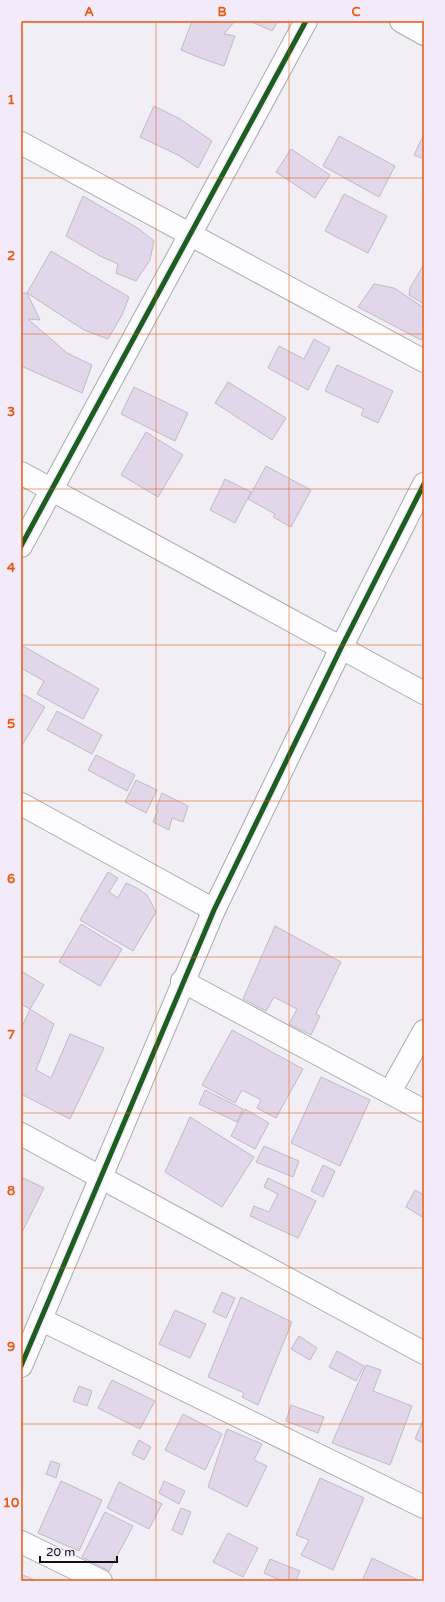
<svg xmlns="http://www.w3.org/2000/svg" width="445" height="1602" viewBox="0 0 445 1602" font-family="'Varela Round',sans-serif">
	<rect width="100%" height="100%" fill="#f2eef6"/>
	<g fill="#e2d7ea" stroke="#bfbcc2">
		<path d="M192,21H235L224,34L235,36L224,66L203,59L181,50Z"/>
		<path d="M250,21H278L272,31Z"/>
		<path d="M154,106L180,119L212,141L198,168L178,155L140,137Z"/>
		<path d="M424,134V159L414,155Z"/>
		<path d="M339,136L395,166L379,197L323,166Z"/>
		<path d="M291,149L330,175L315,198L276,172Z"/>
		<path d="M344,194L387,216L368,253L325,231Z"/>
		<path d="M83,196L139,229L154,241L150,260L136,281L116,273L118,264L100,256L66,236Z"/>
		<path d="M51,251L129,297L122,315L108,339L84,330L27,293Z"/>
		<path d="M423,266L424,267V304L409,295L410,288Z"/>
		<path d="M374,284L394,288L424,308V335L421,340L358,307Z"/>
		<path d="M21,293H27L40,320L28,319L67,353L92,365L82,393L21,366Z"/>
		<path d="M314,339L330,348L308,390L268,368L279,346L304,359Z"/>
		<path d="M337,365L393,391L378,423L361,415L364,409L325,391Z"/>
		<path d="M228,382L286,418L272,440L215,403Z"/>
		<path d="M134,387L188,413L175,441L121,414Z"/>
		<path d="M146,432L183,455L158,497L121,475Z"/>
		<path d="M266,466L311,490L291,527L273,517L275,514L248,499Z"/>
		<path d="M225,479L251,492L235,523L210,510Z"/>
		<path d="M21,645L99,689L83,719L37,694L44,681L21,668Z"/>
		<path d="M21,693L45,707L21,747Z"/>
		<path d="M57,711L102,735L92,754L47,730Z"/>
		<path d="M96,755L135,775L127,791L88,770Z"/>
		<path d="M136,780L157,790L146,813L125,802Z"/>
		<path d="M162,793L188,806L183,822L172,818L169,830L153,822L158,810L156,809Z"/>
		<path d="M108,872L118,878L109,892L118,898L126,883L137,888L147,895L156,912L133,951L80,920Z"/>
		<path d="M81,924L122,949L100,986L59,962Z"/>
		<path d="M275,926L341,962L316,1014L320,1016L311,1035L289,1024L297,1009L274,997L266,1011L243,999Z"/>
		<path d="M21,971L44,985L30,1009L21,1004Z"/>
		<path d="M30,1009L54,1024L36,1070L51,1078L70,1034L104,1048L70,1119L21,1094V1029Z"/>
		<path d="M232,1030L303,1069L276,1118L257,1108L261,1100L242,1090L235,1103L202,1085Z"/>
		<path d="M321,1077L370,1100L340,1166L291,1143Z"/>
		<path d="M205,1090L243,1109L237,1122L199,1104Z"/>
		<path d="M245,1109L269,1123L255,1149L231,1136Z"/>
		<path d="M190,1117L254,1157L222,1207L165,1172Z"/>
		<path d="M264,1146L299,1161L293,1177L256,1162Z"/>
		<path d="M323,1165L335,1171L323,1197L311,1191Z"/>
		<path d="M21,1177L44,1188L21,1234Z"/>
		<path d="M268,1178L316,1201L298,1238L250,1216L254,1206L269,1212L278,1194L264,1187Z"/>
		<path d="M415,1190L424,1195V1218L406,1207Z"/>
		<path d="M222,1292L235,1298L226,1318L213,1312Z"/>
		<path d="M241,1297L292,1322L258,1405L242,1397L244,1393L208,1377Z"/>
		<path d="M175,1310L206,1324L190,1358L159,1344Z"/>
		<path d="M299,1336L317,1348L310,1360L291,1349Z"/>
		<path d="M337,1351L364,1366L356,1381L329,1367Z"/>
		<path d="M366,1365L381,1370L373,1391L412,1406L390,1465L332,1443Z"/>
		<path d="M112,1380L155,1401L140,1429L98,1408Z"/>
		<path d="M79,1386L92,1391L87,1406L73,1401Z"/>
		<path d="M291,1405L324,1417L318,1433L286,1421Z"/>
		<path d="M183,1414L222,1434L205,1470L165,1450Z"/>
		<path d="M424,1418V1443L415,1439Z"/>
		<path d="M227,1429L262,1444L254,1460L267,1466L247,1507L208,1487Z"/>
		<path d="M139,1440L151,1447L144,1460L132,1454Z"/>
		<path d="M51,1461L60,1464L56,1478L46,1474Z"/>
		<path d="M320,1478L364,1498L333,1570L301,1555L309,1540L296,1535Z"/>
		<path d="M61,1481L102,1500L79,1551L38,1533Z"/>
		<path d="M164,1481L185,1491L179,1504L159,1493Z"/>
		<path d="M119,1482L162,1504L149,1529L107,1508Z"/>
		<path d="M181,1508L191,1512L182,1535L172,1530Z"/>
		<path d="M105,1512L133,1526L109,1571L82,1557Z"/>
		<path d="M228,1533L258,1548L243,1577L213,1562Z"/>
		<path d="M372,1558L416,1579L415,1581H362Z"/>
		<path d="M270,1559L300,1571L296,1581H282L264,1573Z"/>
		<path d="M21,1574L34,1580L33,1581H21Z"/>
	</g>
	<g fill="none" stroke-linecap="round" stroke-linejoin="round">
		<defs>
			<g id="street">
				<path d="M401,21L424,34"/>
				<path d="M21,143L424,361"/>
				<path d="M21,473L424,693"/>
				<path d="M21,546L306,21"/>
				<path d="M21,804L214,910"/>
				<path d="M182,981L424,1111"/>
				<path d="M390,1092L424,1031"/>
				<path d="M21,1134L424,1353"/>
				<path d="M42,1320L424,1507"/>
				<path d="M21,1366L214,910L341,648L424,484"/>
				<path d="M21,1542L101,1581"/>
			</g>
		</defs>
		<use href="#street" stroke="#aca9af" stroke-width="24"/>
		<use href="#street" stroke="#fdfcfe" stroke-width="22"/>
		<defs>
			<g id="cycleway">
				<path d="M21,546L306,21"/>
				<path d="M21,1366L214,910L341,648L424,484"/>
			</g>
		</defs>
		<use href="#cycleway" stroke="#f3eafa" stroke-width="8"/>
		<use href="#cycleway" stroke="#1b5e20" stroke-width="5"/>
	</g>
	<path fill="none" stroke="#e8590c" stroke-width="1" stroke-opacity="0.55" d="M156,21V1581M289,21V1581M21,178H424M21,334H424M21,489H424M21,645H424M21,801H424M21,957H424M21,1113H424M21,1268H424M21,1424H424"/>
	<rect width="445" height="1602" fill="none" stroke="#f3eafa" stroke-width="44"/>
	<path d="M40 1556v6h77v-6" fill="none" stroke="#131015" stroke-width="2"/>
	<text x="46" y="1556" font-size="12" fill="#131015" stroke="#f3eafa" stroke-width="3" paint-order="stroke">20 m</text>
	<rect x="22" y="22" width="401" height="1558" fill="none" stroke="#e8590c" stroke-width="1.5"/>
	<g font-size="13" text-anchor="middle" font-weight="bold" fill="#e8590c">
		<text x="89" y="16">A</text>
		<text x="222" y="16">B</text>
		<text x="356" y="16">C</text>
		<text x="11" y="104">1</text>
		<text x="11" y="260">2</text>
		<text x="11" y="416">3</text>
		<text x="11" y="572">4</text>
		<text x="11" y="728">5</text>
		<text x="11" y="883">6</text>
		<text x="11" y="1039">7</text>
		<text x="11" y="1195">8</text>
		<text x="11" y="1351">9</text>
		<text x="11" y="1507">10</text>
	</g>
</svg>
